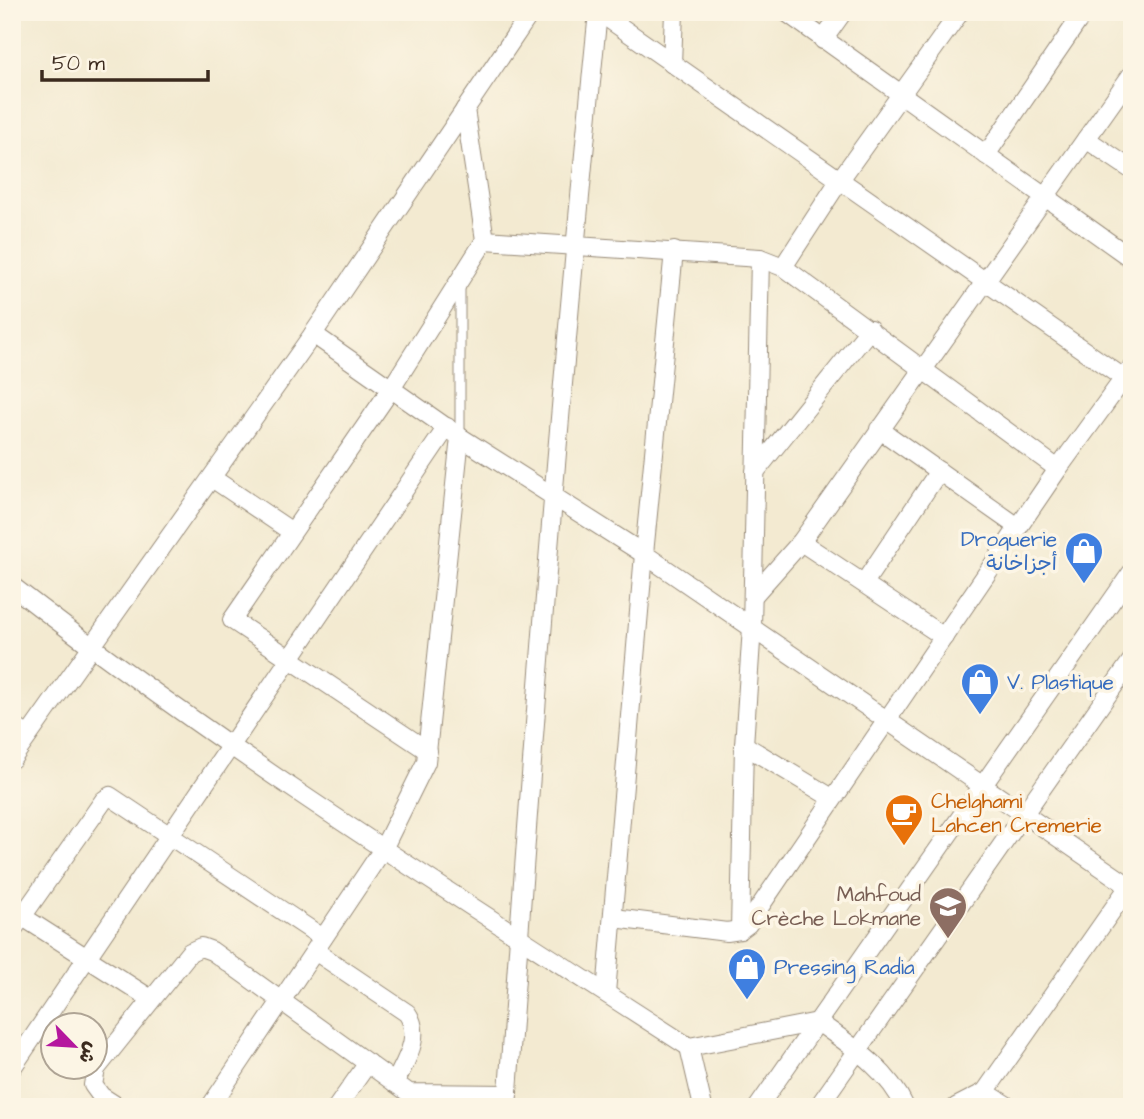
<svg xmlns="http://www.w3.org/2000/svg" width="1144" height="1119" viewBox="0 0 1144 1119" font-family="'Architects Daughter','Playpen Sans Arabic',sans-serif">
	<rect width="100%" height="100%" fill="#fcf5e5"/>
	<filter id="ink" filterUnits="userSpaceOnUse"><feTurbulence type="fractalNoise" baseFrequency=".0143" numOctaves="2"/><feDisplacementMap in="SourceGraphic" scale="14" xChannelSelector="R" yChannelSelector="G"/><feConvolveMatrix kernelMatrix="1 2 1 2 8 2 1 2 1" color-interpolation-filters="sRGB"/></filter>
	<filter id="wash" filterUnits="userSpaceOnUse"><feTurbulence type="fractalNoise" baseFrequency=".00686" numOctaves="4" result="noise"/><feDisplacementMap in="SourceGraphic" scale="28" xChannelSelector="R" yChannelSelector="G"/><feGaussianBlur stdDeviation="1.57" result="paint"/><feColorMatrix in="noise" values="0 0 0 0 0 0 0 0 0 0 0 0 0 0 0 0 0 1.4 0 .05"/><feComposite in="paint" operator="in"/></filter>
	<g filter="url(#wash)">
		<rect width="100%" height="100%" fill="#f3ead1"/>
	</g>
	<g filter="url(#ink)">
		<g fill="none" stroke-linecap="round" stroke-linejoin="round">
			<defs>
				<path id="lane" d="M460,437V284"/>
				<g id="street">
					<path d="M599,12L1132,384"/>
					<path d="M786,12L1132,259"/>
					<path d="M823,40L843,12"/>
					<path d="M672,64L674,12"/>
					<path d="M1086,139L1132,170"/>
					<path d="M986,155L1084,12"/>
					<path d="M485,240L760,258L783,267L1058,469"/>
					<path d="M783,267L839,181L960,12"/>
					<path d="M879,429L1018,527"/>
					<path d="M460,437L644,554L1129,886"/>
					<path d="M755,472L870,329"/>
					<path d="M212,478L292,532"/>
					<path d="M801,542L944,637"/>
					<path d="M864,583L939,471"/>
					<path d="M12,586C228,754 460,899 689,1047L818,1022C850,1045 888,1069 905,1107"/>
					<path d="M753,596L801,542L1132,74"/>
					<path d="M12,725L28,736"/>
					<path d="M744,745L832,798"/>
					<path d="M428,751L232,620L391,389L485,240L465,109"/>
					<path d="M12,759L313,334L531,12"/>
					<path d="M12,910L151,999"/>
					<path d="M614,918L727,932L740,930L748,924L1058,469L1132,367"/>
					<path d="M740,930L744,745L752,627L760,258"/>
					<path d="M12,931L104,800L110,796L323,938"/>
					<path d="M315,951L407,1013C423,1036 405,1061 395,1083"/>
					<path d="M606,993L644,554L674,251"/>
					<path d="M689,1047L703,1107"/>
					<path d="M12,1068L447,427"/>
					<path d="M985,1092L1009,1107"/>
					<path d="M118,1107L101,1096L93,1085L96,1069L190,952L201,947L212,951L409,1093L508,1094"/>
					<path d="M210,1107L383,849L426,762L460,437L313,334"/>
					<path d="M337,1107L368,1063"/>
					<path d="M507,1107C532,742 561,377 598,12"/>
					<path d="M758,1107L1132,572"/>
					<path d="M818,1107L1132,660"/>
					<path d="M956,1107L985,1092L1132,882"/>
				</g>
			</defs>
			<use href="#lane" stroke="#978a78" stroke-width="11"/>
			<use href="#street" stroke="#978a78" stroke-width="20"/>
			<use href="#lane" stroke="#fff" stroke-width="9"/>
			<use href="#street" stroke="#fff" stroke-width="18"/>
		</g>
	</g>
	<defs>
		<symbol id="shop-pin" viewBox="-11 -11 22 30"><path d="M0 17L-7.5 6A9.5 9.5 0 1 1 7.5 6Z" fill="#3f7fe0" stroke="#fcf5e5"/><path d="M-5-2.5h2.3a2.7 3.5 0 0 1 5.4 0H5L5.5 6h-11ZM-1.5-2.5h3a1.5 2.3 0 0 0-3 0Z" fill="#fff"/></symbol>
		<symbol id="cafe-pin" viewBox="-11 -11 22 30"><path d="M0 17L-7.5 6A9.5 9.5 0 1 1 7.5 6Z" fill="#e8710a" stroke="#fcf5e5"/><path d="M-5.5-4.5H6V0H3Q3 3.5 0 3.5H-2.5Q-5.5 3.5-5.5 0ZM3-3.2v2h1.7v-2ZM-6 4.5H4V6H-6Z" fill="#fff"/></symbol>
		<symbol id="school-pin" viewBox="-11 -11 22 30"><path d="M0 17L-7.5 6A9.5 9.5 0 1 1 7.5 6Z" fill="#8d6e63" stroke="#fcf5e5"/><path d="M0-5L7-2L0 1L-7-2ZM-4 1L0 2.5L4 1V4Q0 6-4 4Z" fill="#fff"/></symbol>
	</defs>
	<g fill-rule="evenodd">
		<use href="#shop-pin" x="1062" y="529" width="44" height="60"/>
		<use href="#shop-pin" x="958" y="660" width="44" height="60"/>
		<use href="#cafe-pin" x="882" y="791" width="44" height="60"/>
		<use href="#school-pin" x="926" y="884" width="44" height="60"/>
		<use href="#shop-pin" x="725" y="945" width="44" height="60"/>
	</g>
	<g text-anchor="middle" stroke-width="7" stroke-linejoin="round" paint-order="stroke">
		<g font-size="21" fill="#366cbe" stroke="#fcf5e5" text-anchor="start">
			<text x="1057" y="546" text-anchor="end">Droguerie<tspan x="1057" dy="24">أجزاخانة</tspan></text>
			<text x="1007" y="689">V. Plastique</text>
			<text x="774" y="974">Pressing Radia</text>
		</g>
		<g font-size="21" fill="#c56008" stroke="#fcf5e5" text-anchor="start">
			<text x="931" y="808">Chelghami<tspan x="931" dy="24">Lahcen Cremerie</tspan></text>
		</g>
		<g font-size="21" fill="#785e54" stroke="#fcf5e5" text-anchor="end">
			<text x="921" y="901">Mahfoud<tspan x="921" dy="24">Crèche Lokmane</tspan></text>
		</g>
	</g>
	<rect width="1144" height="1119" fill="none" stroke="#fcf5e5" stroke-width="42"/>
	<g transform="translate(74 1046) rotate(115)"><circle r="33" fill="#fcf5e5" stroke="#afa495" stroke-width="2"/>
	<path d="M0-5L12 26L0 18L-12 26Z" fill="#b5179e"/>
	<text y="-10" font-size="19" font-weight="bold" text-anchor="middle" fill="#3b2a1e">ش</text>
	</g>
	<path d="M42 70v10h166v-10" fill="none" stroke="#3b2a1e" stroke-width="3.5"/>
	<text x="52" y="70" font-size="21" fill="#3b2a1e" stroke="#fcf5e5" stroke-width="5" paint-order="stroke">50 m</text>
</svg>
